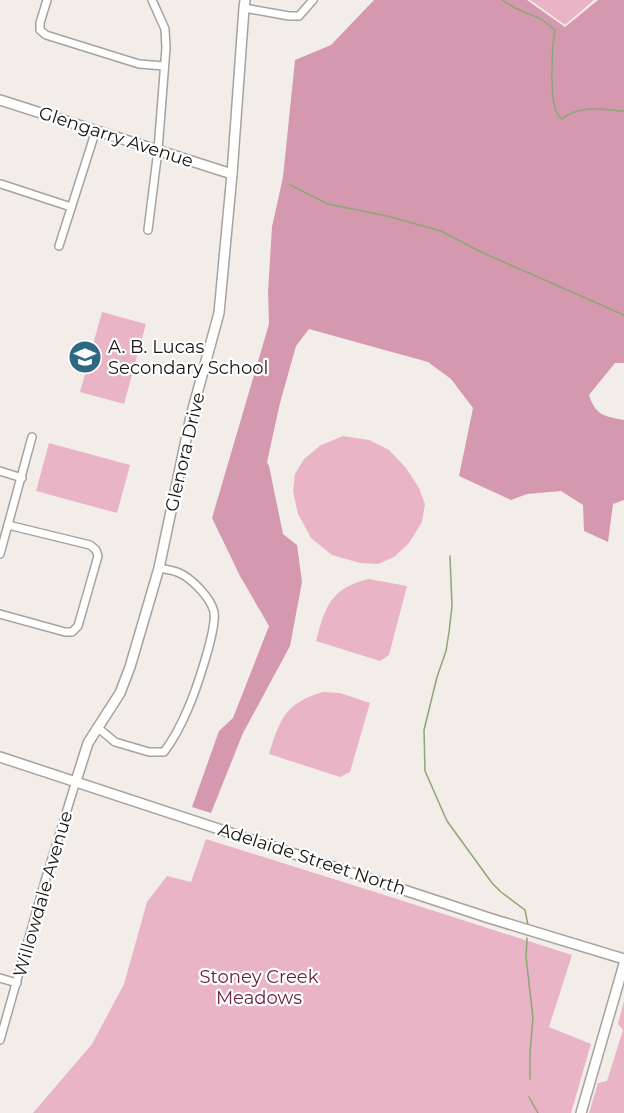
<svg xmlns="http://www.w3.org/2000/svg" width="624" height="1113" viewBox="0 0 624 1113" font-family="Montserrat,sans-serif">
	<rect width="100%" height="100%" fill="#f3ede9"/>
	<g fill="#eab4c7">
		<path d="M530,0H594L565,25Z"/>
		<path d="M102,312L146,324L124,404L80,392Z"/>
		<path d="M343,436L369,440L389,450L406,468L419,488L425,504L422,522L409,543L394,557L378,564L360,563L332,555L311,538L298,514L293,491L295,474L304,459L321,445Z"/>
		<path d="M49,443L130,465L117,513L36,491Z"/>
		<path d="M369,579L407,586L389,655L380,661L316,641C325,606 331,588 369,579Z"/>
		<path d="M323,692L340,693L370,703L350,772L340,777L269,754C280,719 285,703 323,692Z"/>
		<path d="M206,839L375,892L572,955L549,1027L591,1044L571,1113H33L92,1044L124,984L147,902L167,876L191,882Z"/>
		<path d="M624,1001V1113H589L598,1083L607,1081L623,1030L618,1024Z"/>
	</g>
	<path fill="#d599af" d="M374,0H527L565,27L598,0H624V363H615L589,395C596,416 604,416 624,420V500L613,504L608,542L584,531L583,505L561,491L527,494L511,500L459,476L473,408L451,379L428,362L309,329L296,346L280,403L267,462L269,466L283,534L297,545L302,582L290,646L243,733L211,813L192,807L219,731L233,718L269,626L240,576L212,518L269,324L268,292L272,227L283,177L295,60L331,45Z"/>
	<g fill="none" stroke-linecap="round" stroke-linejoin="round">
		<g stroke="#8da673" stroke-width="1.5">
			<path d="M502,0L515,8L541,19L555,30C552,45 550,93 555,107C556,112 558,116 562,119C581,104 601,110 624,111"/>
			<path d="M290,185L328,204L387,216L441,231L481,252L624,315"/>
			<path d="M450,556L452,606L449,632L446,651L437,677L424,730L425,771L447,821L492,883L501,892L525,910L528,925"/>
			<path d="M527,938L526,957L533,1018L530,1052V1079"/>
			<path d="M529,1097L538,1113"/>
		</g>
		<defs>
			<g id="street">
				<path d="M47,0L40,23V30L46,35L139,64L164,66"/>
				<path d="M244,8L289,16H299L313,0"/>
				<path d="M1,184L71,207"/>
				<path d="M148,230L158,150L166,48L165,29L152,0"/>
				<path d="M59,246L96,130"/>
				<path d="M0,471L22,478"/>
				<path d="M0,554L32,437"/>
				<path d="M0,614L65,632H72L78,626L98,556L96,550L90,545L8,525"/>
				<path d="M97,727L115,742L149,752H164C173,740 181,725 187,711C195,693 217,630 214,612C211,598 191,577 177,572C172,570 165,569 159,568"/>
				<path d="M0,978L17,983"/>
				<path d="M0,1040L45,881L76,781"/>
			</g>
			<g id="secondary">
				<path d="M0,100L232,174"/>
				<path d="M0,757L489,918L624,959"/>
				<path d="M76,781L88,743L120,693L130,667L159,568L191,416L219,313L232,174L244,8L245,0"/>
				<path d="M581,1113L624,964"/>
			</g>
		</defs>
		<use href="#street" stroke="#a7a29d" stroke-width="10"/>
		<use href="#secondary" stroke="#a7a29d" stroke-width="12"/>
		<use href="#street" stroke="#fff" stroke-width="7"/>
		<use href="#secondary" stroke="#fff" stroke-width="9"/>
	</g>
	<defs>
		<symbol id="school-disc" viewBox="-11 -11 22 22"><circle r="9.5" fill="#2f6882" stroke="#fff"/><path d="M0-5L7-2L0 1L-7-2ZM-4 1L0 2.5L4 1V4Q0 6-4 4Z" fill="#fff"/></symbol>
	</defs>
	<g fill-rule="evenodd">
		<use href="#school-disc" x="66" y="338" width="38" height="38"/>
	</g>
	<g text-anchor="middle" stroke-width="4.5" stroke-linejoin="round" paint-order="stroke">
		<g font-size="18" fill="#171514" stroke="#fff">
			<text transform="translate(116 137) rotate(18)" y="6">Glengarry Avenue</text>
			<text transform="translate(185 452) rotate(-77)" y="6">Glenora Drive</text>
			<text transform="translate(312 859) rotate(18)" y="6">Adelaide Street North</text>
			<text transform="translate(43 894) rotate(-74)" y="6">Willowdale Avenue</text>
		</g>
		<g font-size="18" fill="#171514" stroke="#fff" text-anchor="start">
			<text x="108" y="353">A. B. Lucas<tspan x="108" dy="21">Secondary School</tspan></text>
		</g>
		<g font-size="18" fill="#682141" stroke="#fff">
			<text x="259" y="983">Stoney Creek<tspan x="259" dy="21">Meadows</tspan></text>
		</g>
	</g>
</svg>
